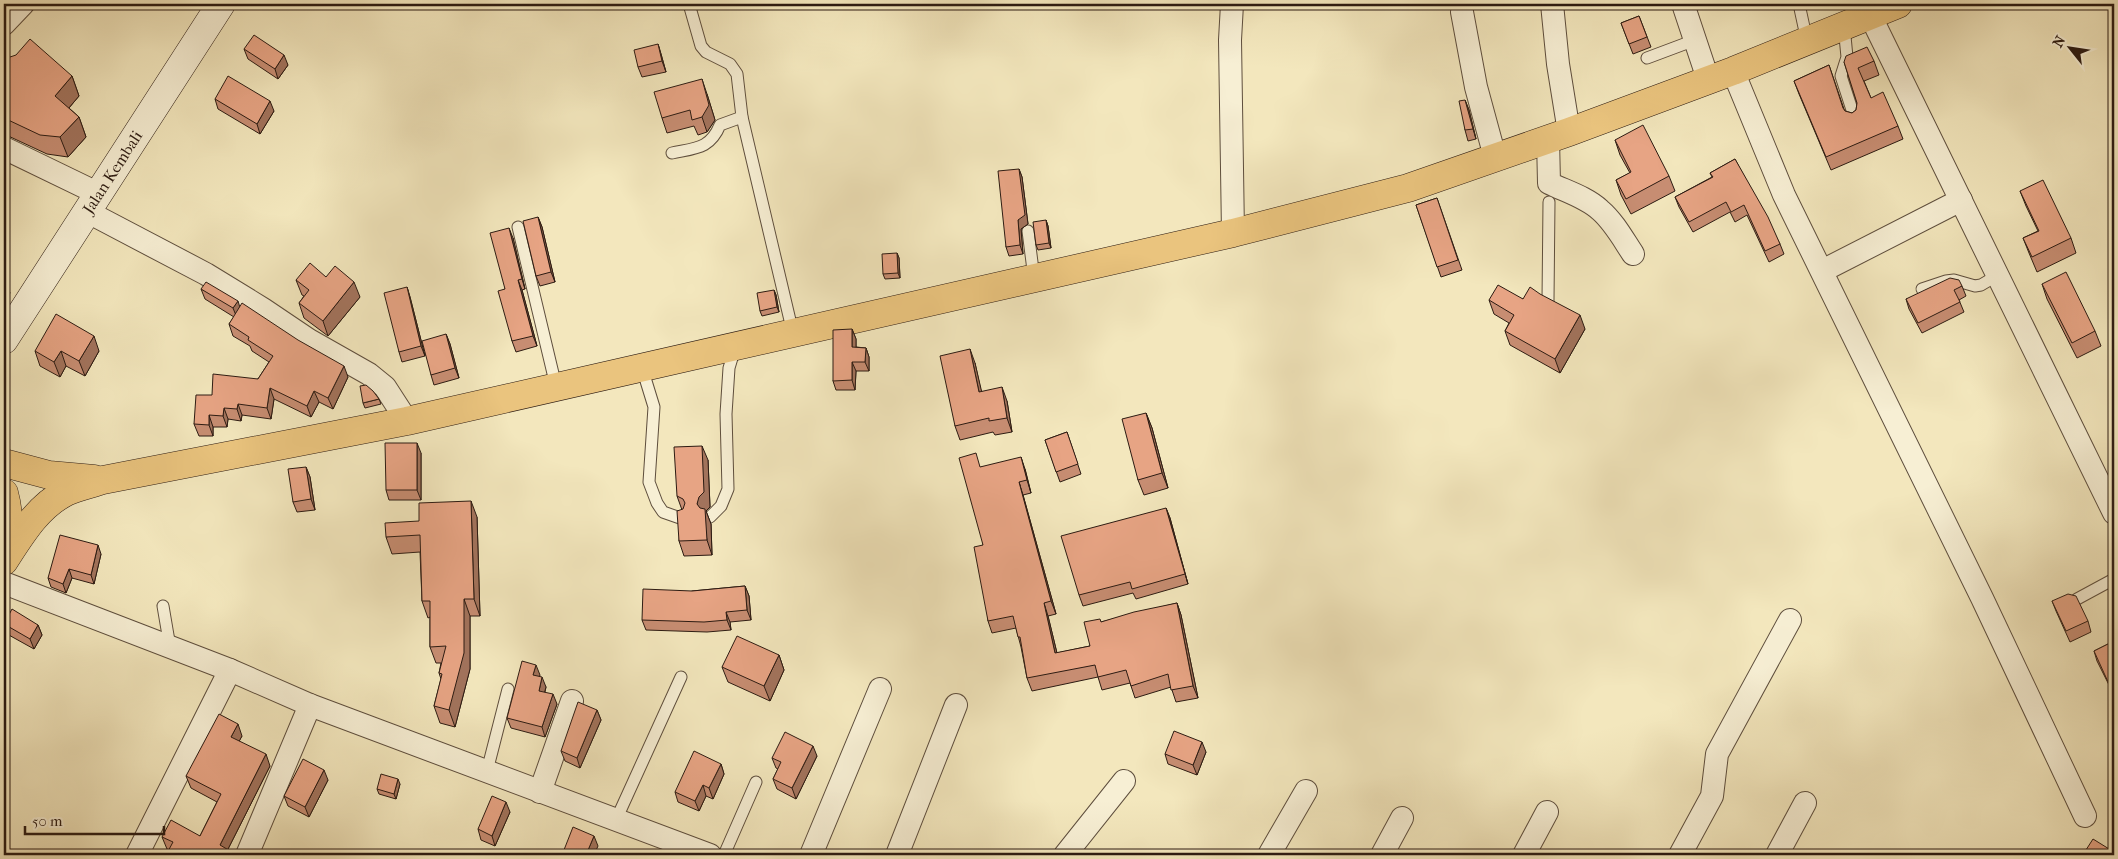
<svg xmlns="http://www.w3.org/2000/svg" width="2118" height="859" viewBox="0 0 2118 859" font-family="'IM FELL French Canon',serif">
	<rect width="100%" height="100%" fill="#f3e7bd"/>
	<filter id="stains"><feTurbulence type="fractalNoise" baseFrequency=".004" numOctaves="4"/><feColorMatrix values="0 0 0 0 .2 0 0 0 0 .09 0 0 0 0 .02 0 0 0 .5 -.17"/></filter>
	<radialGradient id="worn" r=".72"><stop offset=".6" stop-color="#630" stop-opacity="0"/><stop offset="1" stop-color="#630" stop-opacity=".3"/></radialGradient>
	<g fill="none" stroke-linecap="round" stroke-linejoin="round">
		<defs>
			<g id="lane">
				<path d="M689,4L701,46L706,52L730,64L737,74L742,117L793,333"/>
				<path d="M1799,4L1807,41"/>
				<path d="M1844,26L1847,57L1841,76L1855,119"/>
				<path d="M1647,58L1695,40"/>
				<path d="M672,153C696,148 710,149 720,125L742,117"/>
				<path d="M518,227L556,386"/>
				<path d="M1028,231L1034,278"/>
				<path d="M1922,289L1946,281L1954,280L1975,286L1981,285L1998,275"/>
				<path d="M1548,301L1549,202"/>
				<path d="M642,368L654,407L649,482L657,503L663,512L683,519"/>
				<path d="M710,517L721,506L728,489L726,414L729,368L735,348"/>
				<path d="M2077,599L2114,579"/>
				<path d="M163,606L170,647"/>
				<path d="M487,771L508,689"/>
				<path d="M616,820L681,677"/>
				<path d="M724,855L756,782"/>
			</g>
			<g id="street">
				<path d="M1232,4L1230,40L1233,233"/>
				<path d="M1552,4L1558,64L1569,132"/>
				<path d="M1683,4L1708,79"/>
				<path d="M1462,12L1476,87L1495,157"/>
				<path d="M1870,15L2114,513"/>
				<path d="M4,24L23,4"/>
				<path d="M1733,71L1784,195L1982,598L2085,816"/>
				<path d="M1548,139L1549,183C1565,191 1586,197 1600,210C1614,222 1623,239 1633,254"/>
				<path d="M4,148L97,193"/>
				<path d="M86,211L206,274L263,309L309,340L369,374L385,387L407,421"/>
				<path d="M1822,271L1961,200"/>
				<path d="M4,583L230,670L310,705L710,855"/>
				<path d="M540,792L572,701"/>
				<path d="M137,855L230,670"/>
				<path d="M247,855L310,705"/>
				<path d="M811,855L880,689"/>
				<path d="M897,855L956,705"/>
				<path d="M1065,855L1124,781"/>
				<path d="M1269,855L1306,791"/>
				<path d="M1382,855L1402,818"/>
				<path d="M1524,855L1547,812"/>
				<path d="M1680,855L1712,796L1717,754L1790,620"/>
				<path d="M1777,855L1805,803"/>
			</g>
			<path id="secondary" d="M4,340L221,4"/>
			<g id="primary">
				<path d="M4,463L49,475L94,479"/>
				<path d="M4,493C10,515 9,534 5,556"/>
				<path d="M4,561C21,535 37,507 66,492C77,487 91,484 103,480L407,421L1233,233L1408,188L1569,132L1733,71L1898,4"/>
			</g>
		</defs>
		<use href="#lane" stroke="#5e4e3d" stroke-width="13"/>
		<use href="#street" stroke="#5e4e3d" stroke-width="24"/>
		<use href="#secondary" stroke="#2c1b12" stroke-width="29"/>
		<use href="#primary" stroke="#2c1b12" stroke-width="29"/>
		<use href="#lane" stroke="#f7efd4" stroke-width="11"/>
		<use href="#street" stroke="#f7efd4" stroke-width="22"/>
		<use href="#secondary" stroke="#f7efd4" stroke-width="28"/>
		<use href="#primary" stroke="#eac47e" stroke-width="28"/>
	</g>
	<g fill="#c78d72" stroke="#2c1b12">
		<path d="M1639,16L1651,47L1633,54L1621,23Z"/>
		<path d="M658,44L661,54L666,72L642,77L638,67Z"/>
		<path d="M244,49L288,65L278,79L248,59Z"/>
		<path d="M4,59L72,76L79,96L69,108L79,117L86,137L68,157L47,154L4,134Z"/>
		<path d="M1874,61L1879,75L1864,81L1871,98L1898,126L1903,139L1831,170L1799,94L1794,81L1829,65L1844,109L1845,111L1852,113L1856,110L1857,103L1844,62Z"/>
		<path d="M707,94L715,120L707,132L698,135L694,126L667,133L662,118Z"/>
		<path d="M215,99L274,111L260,134L218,109Z"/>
		<path d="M1465,100L1469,110L1476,139L1468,141L1465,130Z"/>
		<path d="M1615,140L1669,176L1675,191L1631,214L1621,195L1616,180L1630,173L1620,155Z"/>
		<path d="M1735,159L1780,244L1784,254L1769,262L1747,215L1735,222L1730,212L1693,232L1679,207L1675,197L1712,177L1710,173Z"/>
		<path d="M1019,169L1022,177L1028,224L1021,229L1023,254L1009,256L1006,247Z"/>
		<path d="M2020,191L2071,238L2076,253L2037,272L2029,253L2023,238L2038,231L2026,206Z"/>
		<path d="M1437,198L1462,270L1441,277L1416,205Z"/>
		<path d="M538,217L542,227L555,282L540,286L536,276Z"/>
		<path d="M1046,220L1048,226L1051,248L1038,250L1036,245Z"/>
		<path d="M513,238L525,289L522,290L537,346L516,352L512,341L505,289Z"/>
		<path d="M897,253L899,258L900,278L885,279L883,274Z"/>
		<path d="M326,277L360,297L328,336L304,318L299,303L304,296L302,295L296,280Z"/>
		<path d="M2042,284L2095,331L2101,346L2077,358L2047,299Z"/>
		<path d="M1962,286L1966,296L1959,300L1964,312L1922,333L1909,309L1906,299Z"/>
		<path d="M407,287L410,297L425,356L402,362L399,352Z"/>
		<path d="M201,289L240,307L348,377L333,409L319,402L311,417L274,399L271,419L242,415L241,421L228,419L227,427H213V436H199L194,424L212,395L258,379L269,362L252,351L250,346L233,336L229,324L234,317L205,299Z"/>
		<path d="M774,290L776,295L779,312L762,316L760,311Z"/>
		<path d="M1523,299L1585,329L1560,373L1510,345L1505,331L1509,323L1494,314L1489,300Z"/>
		<path d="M852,329L856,339V347L866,348L869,357V371H856L855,390H836L833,381Z"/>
		<path d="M446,334L450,344L459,378L434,385L431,375Z"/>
		<path d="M35,351H99L85,376L66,366L60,377L40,366Z"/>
		<path d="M975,363L981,391L1007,401L1012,432L995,435L993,432L960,440L955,426Z"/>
		<path d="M379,399L381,404L365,408L363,403Z"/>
		<path d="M1146,413L1152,428L1168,488L1144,495L1138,480Z"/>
		<path d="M1067,432L1081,474L1060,482L1045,440Z"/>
		<path d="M421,453V500H389L386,490Z"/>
		<path d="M708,460L710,507L706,511L711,524L712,555L684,556L679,541L682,510L677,496Z"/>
		<path d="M306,467L310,477L315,510L297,512L293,502Z"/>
		<path d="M981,467L1025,469L1031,493L1023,495L1056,614L1048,616L1057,653L1090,646L1101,622L1177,603L1181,615L1198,698L1176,702L1171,687L1135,698L1130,683L1102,690L1098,677L1032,691L1027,678L1021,647L1016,628L992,633L988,621L983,545Z"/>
		<path d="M1166,508L1170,518L1188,584L1136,599L1133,593L1083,606L1079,595Z"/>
		<path d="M477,517L480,616H470V669L455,727L440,723L434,706L441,679L439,673L441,663H436L430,647V617L428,618L422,601L420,552L392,554L386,537Z"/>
		<path d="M101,554L94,584L72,578L66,593L51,587L48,578Z"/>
		<path d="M745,586L749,596L751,620L730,622L731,630L707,632L646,630L642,620L692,591Z"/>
		<path d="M2052,601L2088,621L2091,632L2070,642L2056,611Z"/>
		<path d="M4,623L38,625L42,635L34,649L7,634Z"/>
		<path d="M2114,641V693H2113L2097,661L2094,651Z"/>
		<path d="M779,655L784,670L770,701L728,682L722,667Z"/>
		<path d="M540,675L539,676L546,687L545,692L557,704L545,737L511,728L507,718Z"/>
		<path d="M597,710L601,720L580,768L565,761L561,751Z"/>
		<path d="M242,736L239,741L270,766L228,849L237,855H166L169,850L167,849L162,837L200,836L217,802L191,788L186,776Z"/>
		<path d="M1206,752L1197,775L1168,764L1165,754Z"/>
		<path d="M817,756L796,799L777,789L773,779L778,769L776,768L772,758Z"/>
		<path d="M721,764L724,774L713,799L706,796L699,811L678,802L675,792Z"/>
		<path d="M328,780L309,817L288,806L284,796Z"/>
		<path d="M400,784L396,799L379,794L377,789Z"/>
		<path d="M510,812L495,846L481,840L478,829Z"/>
	</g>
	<g fill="#a2735c" stroke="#2c1b12">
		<path d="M658,44L661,54L666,72L662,61Z"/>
		<path d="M284,55L288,65L278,79L275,69Z"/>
		<path d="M72,76L79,96L62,116L55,96Z"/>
		<path d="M702,79L707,94L715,120L707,132L702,117Z"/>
		<path d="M1465,100L1469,110L1476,139L1473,129Z"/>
		<path d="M270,101L274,111L260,134L257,124Z"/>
		<path d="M79,117L86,137L68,157L60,137Z"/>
		<path d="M1019,169L1022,177L1028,224L1021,229L1023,254L1020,245L1018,220Z"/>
		<path d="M538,217L542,227L555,282L551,272Z"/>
		<path d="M1046,220L1048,226L1051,248L1049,243Z"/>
		<path d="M509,228L513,238L525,289L522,279Z"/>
		<path d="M897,253L899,258L900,278L898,273Z"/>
		<path d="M4,278L10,293L4,302Z"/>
		<path d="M518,280L522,290L537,346L533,336Z"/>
		<path d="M354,282L360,297L328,336L323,321Z"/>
		<path d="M407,287L410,297L425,356L421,346Z"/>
		<path d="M774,290L776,295L779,312L777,307Z"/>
		<path d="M238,301L241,311L237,318L233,308Z"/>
		<path d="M1580,315L1585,329L1560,373L1555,359Z"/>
		<path d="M852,329L856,339V357L852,347Z"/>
		<path d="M446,334L450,344L459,378L455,368Z"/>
		<path d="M94,336L99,351L85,376L79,361Z"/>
		<path d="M866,348L869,357V371L865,362Z"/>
		<path d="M970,349L975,363L985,406L979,392Z"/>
		<path d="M61,351L66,366L60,377L54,362Z"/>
		<path d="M852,362L856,371L855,390L852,380Z"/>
		<path d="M344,366L348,377L333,409L328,398Z"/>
		<path d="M1002,387L1007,401L1012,432L1007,418Z"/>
		<path d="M270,388L274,399L271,419L267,408Z"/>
		<path d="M314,391L319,402L311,417L307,406Z"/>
		<path d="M238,404L242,415L241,421L237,409Z"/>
		<path d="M224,408L228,419L227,427L223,416Z"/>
		<path d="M1146,413L1152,428L1168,488L1162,473Z"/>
		<path d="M209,415L213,427V436L209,425Z"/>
		<path d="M417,443L421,453V500L417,490Z"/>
		<path d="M702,446L708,460L710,507L706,511L711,524L712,555L707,540L703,518L697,504Z"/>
		<path d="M1021,457L1025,469L1031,493L1027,480Z"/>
		<path d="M306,467L310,477L315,510L311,499Z"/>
		<path d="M1019,482L1023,495L1056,614L1051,601Z"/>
		<path d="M471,501L477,517L480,616L474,599Z"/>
		<path d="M1166,508L1170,518L1188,584L1185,574Z"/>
		<path d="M98,545L101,554L94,584L91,575Z"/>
		<path d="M69,569L72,578L66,593L63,584Z"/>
		<path d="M745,586L749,596L751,620L747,610Z"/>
		<path d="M464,599L470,616V669L455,727L449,710Z"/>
		<path d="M1044,603L1048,616L1060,666L1055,653Z"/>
		<path d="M1177,603L1181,615L1198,698L1193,686Z"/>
		<path d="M726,612L730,622L731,630L727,620Z"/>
		<path d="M38,625L42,635L34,649L30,639Z"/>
		<path d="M779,655L784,670L770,701L764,686Z"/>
		<path d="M536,665L540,675L537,685L533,675Z"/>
		<path d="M542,677L546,687L542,701L539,691Z"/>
		<path d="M553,694L557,704L545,737L542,727Z"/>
		<path d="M597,710L601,720L580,768L577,758Z"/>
		<path d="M238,724L242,736L235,749L231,737Z"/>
		<path d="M1202,742L1206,752L1197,775L1193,765Z"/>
		<path d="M813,746L817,756L796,799L792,788Z"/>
		<path d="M266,754L270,766L225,855L220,845Z"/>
		<path d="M721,764L724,774L713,799L709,788Z"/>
		<path d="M324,770L328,780L309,817L305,807Z"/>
		<path d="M398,779L400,784L396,799L394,794Z"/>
		<path d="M703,785L706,796L699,811L695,801Z"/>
		<path d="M506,802L510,812L495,846L492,836Z"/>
		<path d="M594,836L598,846L594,855H586Z"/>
	</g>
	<g fill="#e7a484" stroke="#2c1b12">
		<path d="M1639,16L1647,37L1629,44L1621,23Z"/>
		<path d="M254,35L284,55L275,69L244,49Z"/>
		<path d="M30,39L72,76L55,96L79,117L60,137L40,135L4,118V59L16,55Z"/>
		<path d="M658,44L662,61L638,67L634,50Z"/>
		<path d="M1867,47L1874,61L1858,68L1871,98L1883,92L1898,126L1826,157L1794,81L1829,65L1843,108L1845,111L1852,113L1856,110L1857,103L1844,62L1846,56Z"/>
		<path d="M228,76L270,101L257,124L215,99Z"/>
		<path d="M702,79L709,105L702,117L692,120L690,110L662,118L654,92Z"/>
		<path d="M1465,100L1473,129L1465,130L1459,101Z"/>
		<path d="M1643,125L1669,176L1626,199L1616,180L1631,172L1615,140Z"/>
		<path d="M1735,159L1768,217L1780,244L1765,251L1744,205L1731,212L1726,202L1689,222L1675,197L1713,177L1710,173Z"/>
		<path d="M1019,169L1025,215L1018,220L1020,245L1006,247L998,171Z"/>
		<path d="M2043,180L2071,238L2032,257L2023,238L2039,231L2020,191Z"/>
		<path d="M1437,198L1458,260L1437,267L1416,205Z"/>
		<path d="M538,217L551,272L536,276L523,221Z"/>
		<path d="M1046,220L1049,243L1036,245L1033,222Z"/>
		<path d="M509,228L522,279L518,280L533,336L512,341L498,291L505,289L490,233Z"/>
		<path d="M897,253L898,273L883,274L882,254Z"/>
		<path d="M310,263L326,277L335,266L354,282L323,321L299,303L309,290L296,280Z"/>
		<path d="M2066,272L2095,331L2072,343L2042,284Z"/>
		<path d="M1950,278L1959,280L1962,286L1954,290L1960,302L1918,323L1906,299Z"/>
		<path d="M206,282L238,301L233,308L201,289Z"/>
		<path d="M1498,285L1523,299L1530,287L1540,294L1580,315L1555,359L1505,331L1514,315L1489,300Z"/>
		<path d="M407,287L421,346L399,352L384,293Z"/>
		<path d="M774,290L777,307L760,311L757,293Z"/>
		<path d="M242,303L298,340L344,366L328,398L314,391L307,406L270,388L267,408L238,404L237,409L224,408L223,416L209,415V425L194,424L196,395H212L213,374L258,379L273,356L248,340L249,337L229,324Z"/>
		<path d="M56,314L94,336L79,361L61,351L54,362L35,351Z"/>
		<path d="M852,329V347L866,348L865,362H852V380L833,381V330Z"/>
		<path d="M446,334L455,368L431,375L422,341Z"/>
		<path d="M970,349L979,392L1002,387L1007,418L989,421V418L955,426L940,356Z"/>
		<path d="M366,385L373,391L379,399L363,403L360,386Z"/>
		<path d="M1146,413L1162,473L1138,480L1122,419Z"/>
		<path d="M1067,432L1078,464L1056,472L1045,440Z"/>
		<path d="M385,443H417V490H386Z"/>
		<path d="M702,446L704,492L699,497L697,504L700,508L705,509L707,540L679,541L677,511L683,509L685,503L683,499L677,496L674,447Z"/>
		<path d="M976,453L980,467L1021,457L1027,480L1019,482L1051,601L1044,603L1055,653L1090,646L1084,622L1100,619L1101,622L1134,612L1177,603L1193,686L1171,690L1168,674L1131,686L1126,670L1098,677L1095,665L1027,678L1020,637H1018L1013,616L988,621L974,547L983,545L959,458Z"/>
		<path d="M306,467L311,499L293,502L288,469Z"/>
		<path d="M471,501L474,599H464V653L449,710L434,706L442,674L439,673L446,646L430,647V601H422L420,535L386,537L385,523L419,521V503Z"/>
		<path d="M1166,508L1185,574L1132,589L1130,582L1079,595L1061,536Z"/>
		<path d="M60,535L98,545L91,575L69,569L63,584L48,578Z"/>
		<path d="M745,586L747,610L726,612L727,620L704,622L642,620L643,589L692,591Z"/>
		<path d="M2068,594L2076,596L2088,621L2066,631L2052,601Z"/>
		<path d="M12,609L38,625L30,639L4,624Z"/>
		<path d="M737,636L779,655L764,686L722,667Z"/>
		<path d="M2114,641V681L2109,684L2094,651Z"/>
		<path d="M522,661L536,665L533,675L542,677L539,691L553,694L542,727L507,718Z"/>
		<path d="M578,702L597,710L577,758L561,751Z"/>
		<path d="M219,714L238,724L231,737L266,754L220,845L237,855H201L196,853L194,855H166L173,842L162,837L171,820L200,836L221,794L186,776Z"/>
		<path d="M1174,731L1202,742L1193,765L1165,754Z"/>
		<path d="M785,732L813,746L792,788L773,779L781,762L772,758Z"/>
		<path d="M694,751L721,764L709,788L703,785L695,801L675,792Z"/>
		<path d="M303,759L324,770L305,807L284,796Z"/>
		<path d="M381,774L398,779L394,794L377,789Z"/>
		<path d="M492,796L506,802L492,836L478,829Z"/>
		<path d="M573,827L594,836L586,855H562Z"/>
		<path d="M2093,839L2114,852V855H2087L2084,853Z"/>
		<path d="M56,850L70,855H54Z"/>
	</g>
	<g text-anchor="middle" stroke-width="4" stroke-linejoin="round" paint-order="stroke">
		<g font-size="16" fill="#2c1b12" stroke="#f7efd4">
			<text transform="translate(112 172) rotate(-57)" y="6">Jalan Kembali</text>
		</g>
	</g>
	<rect width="2118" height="859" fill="none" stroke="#f3e7bd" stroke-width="20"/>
	<rect x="5" y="5" width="2108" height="849" fill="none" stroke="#2c1b12" stroke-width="2.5"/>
	<rect x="10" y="10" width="2098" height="839" fill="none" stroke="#2c1b12"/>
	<g transform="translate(2070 48) rotate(300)" stroke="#f7efd4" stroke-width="4" paint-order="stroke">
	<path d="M0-4L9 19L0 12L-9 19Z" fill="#2c1b12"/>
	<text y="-8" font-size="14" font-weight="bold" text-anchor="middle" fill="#2c1b12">N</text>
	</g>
	<path d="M25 826v8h139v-8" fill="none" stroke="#2c1b12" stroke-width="2.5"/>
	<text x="32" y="826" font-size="15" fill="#2c1b12" stroke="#f7efd4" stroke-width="4" paint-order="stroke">50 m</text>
	<rect width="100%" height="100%" filter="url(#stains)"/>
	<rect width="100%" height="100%" fill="url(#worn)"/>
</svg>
